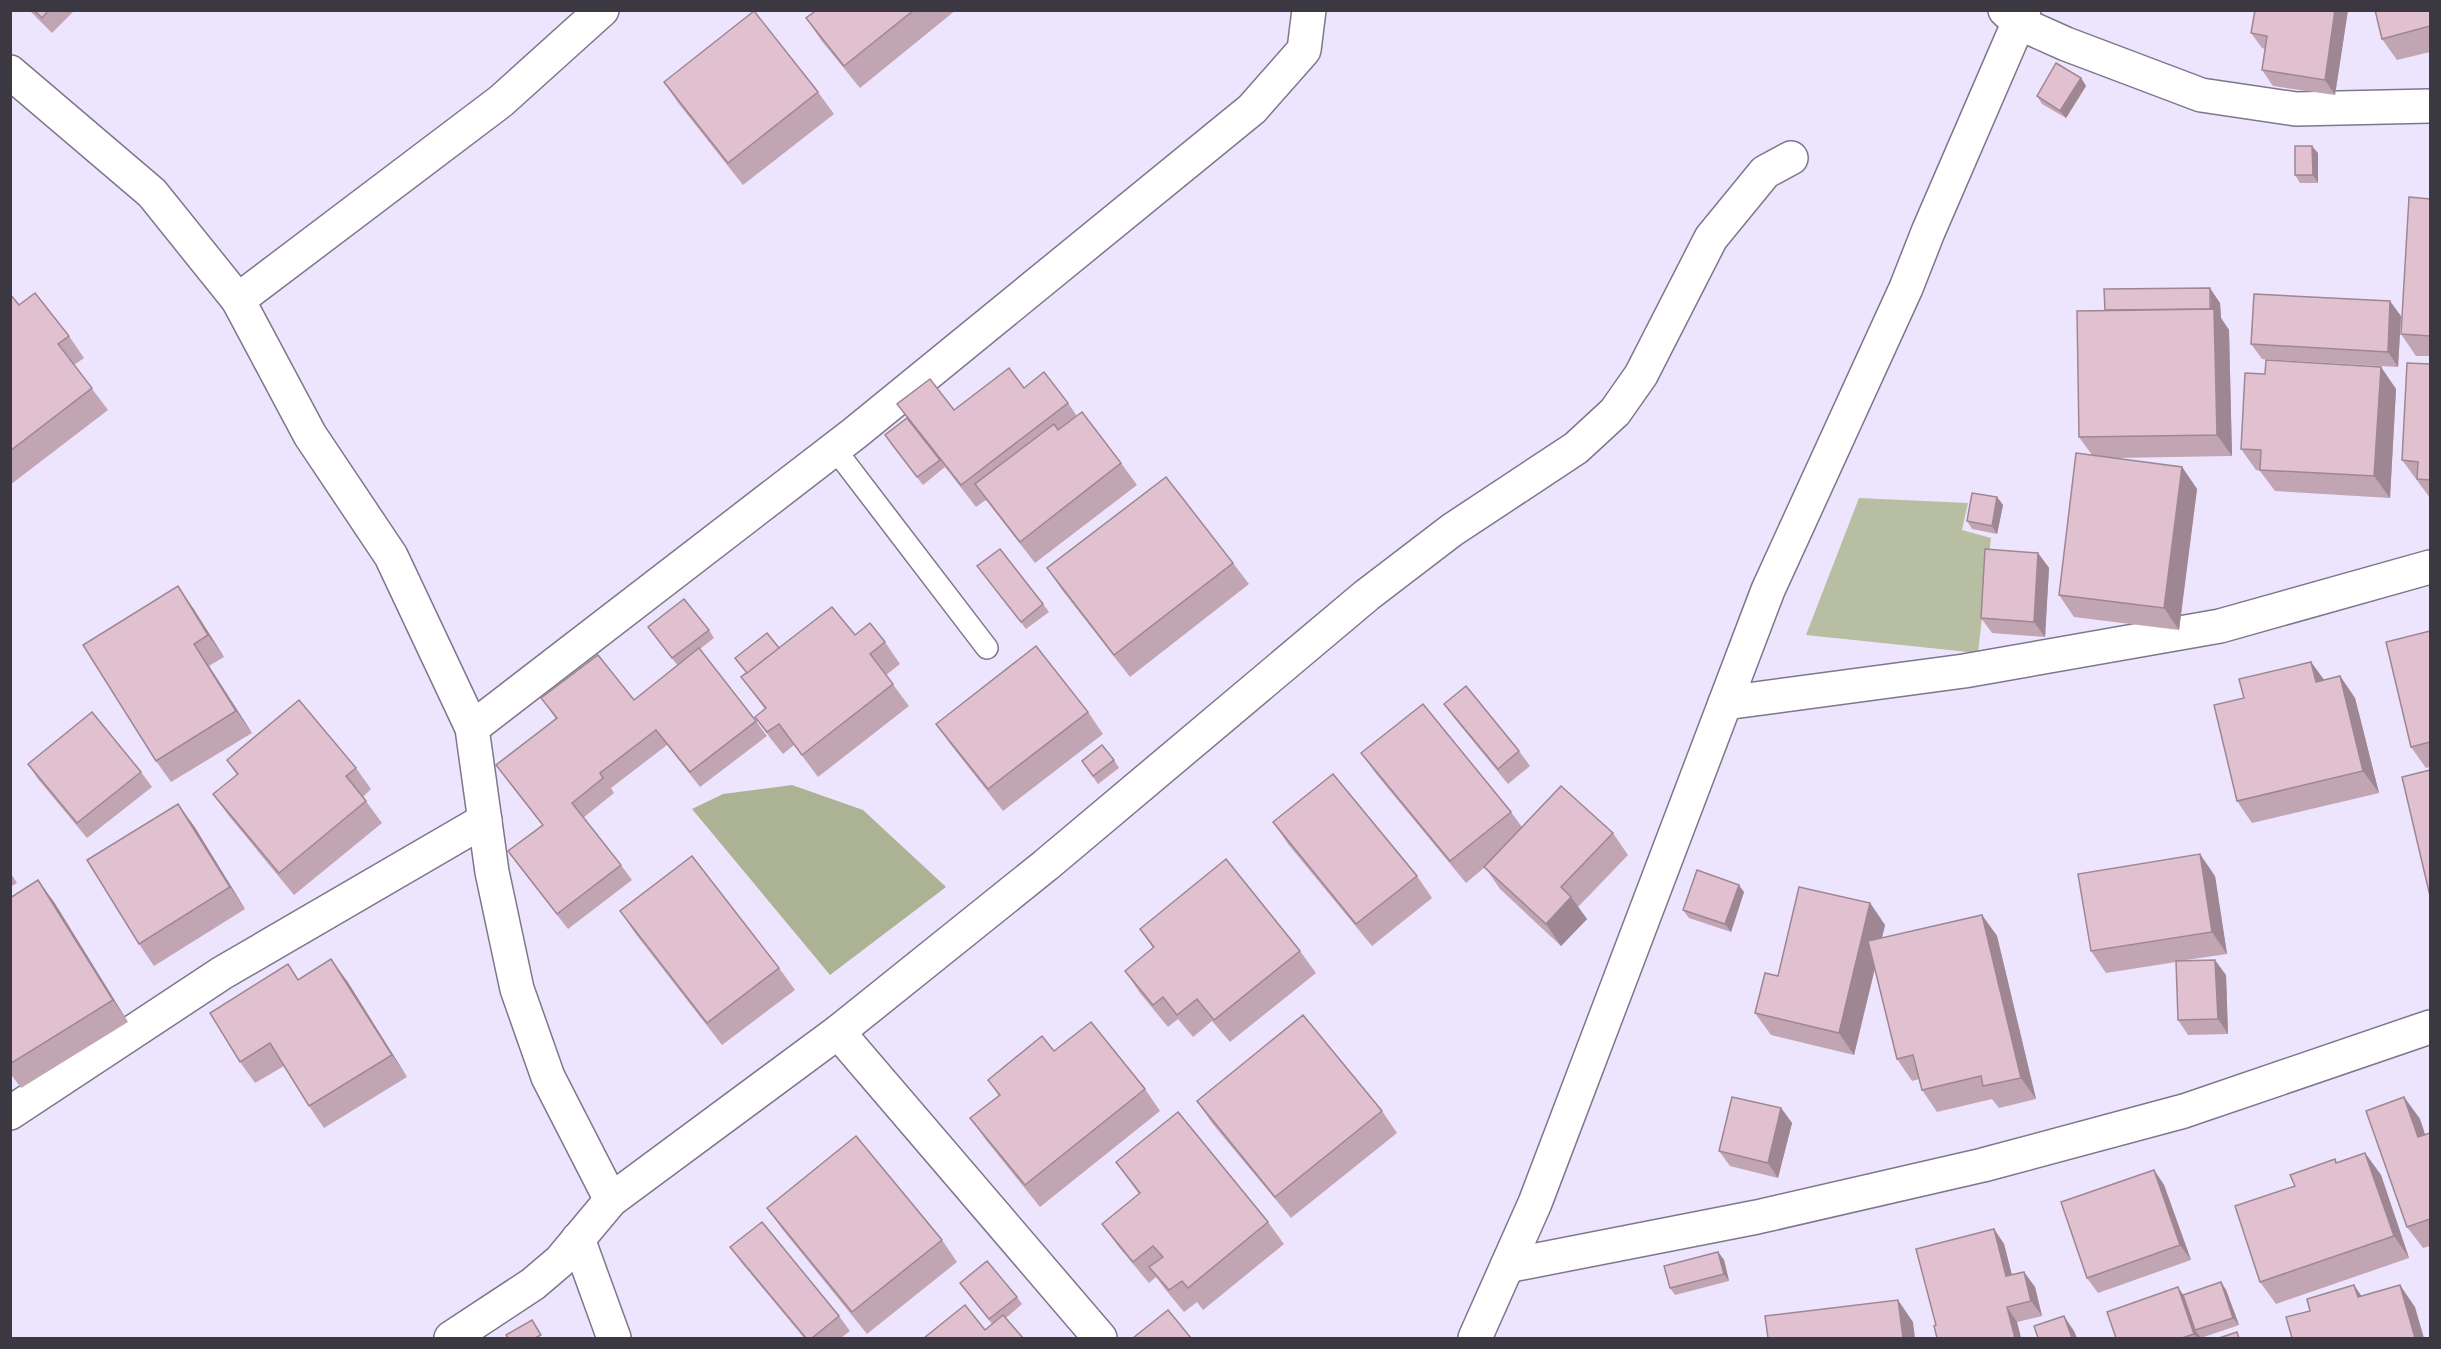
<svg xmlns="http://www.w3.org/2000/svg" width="2441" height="1349" viewBox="0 0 2441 1349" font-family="Commissioner,sans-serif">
	<rect width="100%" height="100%" fill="#ede5fd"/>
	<path fill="#b8bea1" d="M1859,498L1968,503L1962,530L1991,538L1978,653L1806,635Z"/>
	<path fill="#acb294" d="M792,785L863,810L946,887L830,975L692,809L723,794Z"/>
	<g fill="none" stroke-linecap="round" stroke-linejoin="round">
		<defs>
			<path id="lane" d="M834,448L987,648"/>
			<g id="street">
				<path d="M2005,10L2019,23L2066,44L2201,95L2296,109L2430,106"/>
				<path d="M10,72L152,193L238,300L310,435L391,556L472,728L492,872L517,989L548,1077L611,1200"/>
				<path d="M238,300L501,101L602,10"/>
				<path d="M1725,703L1964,671L2220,626L2430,567"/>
				<path d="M472,728L855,433L1252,109L1304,50L1309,10"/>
				<path d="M838,1032L1100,1338"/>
				<path d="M10,1113L222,973L485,820"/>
				<path d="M578,1239L614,1338"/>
				<path d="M1507,1266L1757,1217L1983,1165L2184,1111L2430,1027"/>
				<path d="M451,1338L533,1284L560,1261L611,1200L838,1032L1046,865L1367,595L1452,530L1576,448L1615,412L1641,375L1711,238L1765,172L1791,158"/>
				<path d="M1475,1338L1535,1203L1768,590L1906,288L1928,232L2024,10"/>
			</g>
		</defs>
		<use href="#lane" stroke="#7e768b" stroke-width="24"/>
		<use href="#street" stroke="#7e768b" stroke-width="36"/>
		<use href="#lane" stroke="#fff" stroke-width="21"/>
		<use href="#street" stroke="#fff" stroke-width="33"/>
	</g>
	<g fill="#c2a5b3">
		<path d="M29,10H75L52,33Z"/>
		<path d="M812,10H956L860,88L821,40L806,18L813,13Z"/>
		<path d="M2348,10L2335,95L2273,86L2262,70L2265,49L2262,48L2251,33Z"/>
		<path d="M2430,10V52L2397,60L2382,39Z"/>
		<path d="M2081,78L2086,86L2066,118L2042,104L2037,96Z"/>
		<path d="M664,82L818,92L834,114L743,185L679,104Z"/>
		<path d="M2318,153V183H2300L2295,175Z"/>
		<path d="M2430,199V356H2416L2401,334Z"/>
		<path d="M10,294L19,305L69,336L84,358L74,365L108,410L10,485Z"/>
		<path d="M2220,303L2221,318L2229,330L2232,456L2114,458L2182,467L2197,489L2179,630L2074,617L2059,595L2092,455L2079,437L2105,310Z"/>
		<path d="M2401,316L2398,367L2262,359L2251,344Z"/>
		<path d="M2430,364V498L2402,460Z"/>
		<path d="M2381,367L2396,389L2390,498L2275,491L2260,471L2256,470L2241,449L2265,374Z"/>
		<path d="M1024,388L1068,403L1077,416L1121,463L1137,485L1035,563L986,500L976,507L945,467L923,485L890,443L907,418L897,404L954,410Z"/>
		<path d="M1997,497L2003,505L1997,534L1972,529L1967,521Z"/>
		<path d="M2038,553L2049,568L2045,637L1992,633L1981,618Z"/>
		<path d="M1233,563L1249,584L1130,677L1062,590L1047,568Z"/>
		<path d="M983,573L1043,604L1049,612L1026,629Z"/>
		<path d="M193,608L224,657L209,666L252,733L171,782L156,761Z"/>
		<path d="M648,627L709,630L714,638L700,649L756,721L767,736L700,787L667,745L611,788L614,793L583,818L621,865L632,880L568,929L519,866L508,851L542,825L507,780L496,765L556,719L541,698L634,700L678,666Z"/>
		<path d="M2430,631V767L2426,768L2411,747Z"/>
		<path d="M855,635L885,642L900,664L886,675L909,706L818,777L794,745L783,754L771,739L755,717L765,709L741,677L779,648Z"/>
		<path d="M2311,662L2324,680L2340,676L2355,698L2379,793L2252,823L2237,801L2244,698Z"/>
		<path d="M1444,704L1519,751L1530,766L1508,784L1455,719Z"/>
		<path d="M1088,712L1103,734L1003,811L951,745L936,724Z"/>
		<path d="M1361,753L1511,812L1522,827L1613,833L1628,855L1578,907L1587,919L1561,946L1500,889L1485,867L1466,883L1377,775Z"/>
		<path d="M227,760L356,768L371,789L363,797L382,823L294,895L229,816L213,794L237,775Z"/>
		<path d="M1114,760L1119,768L1098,784L1082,761Z"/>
		<path d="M28,764L141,772L152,787L87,838L38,779Z"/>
		<path d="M1273,822L1417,876L1432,898L1372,946L1288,844Z"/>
		<path d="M194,826L245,909L154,966L139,944Z"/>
		<path d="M10,872L17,883L10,887Z"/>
		<path d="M2215,876L2227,954L2186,960L2226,975L2228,1034L2188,1035L2178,1020L2176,962L2106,973L2091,951Z"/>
		<path d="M1744,892L1731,932L1689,918L1683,910Z"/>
		<path d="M10,898L54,902L128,1022L21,1088L10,1073Z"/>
		<path d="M1870,903L1885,925L1882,938L1982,915L1997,936L2036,1099L1999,1108L1992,1099L1937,1112L1922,1090L1919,1079L1912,1081L1897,1059L1875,969L1854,1055L1771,1035L1755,1013L1778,976Z"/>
		<path d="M620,911L779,968L795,990L722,1045L635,933Z"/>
		<path d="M1140,929L1300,951L1316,973L1230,1042L1212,1021L1193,1037L1178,1019L1168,1027L1140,993L1125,971L1153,948Z"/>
		<path d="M299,980L347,981L407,1077L324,1128L309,1106L284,1066L255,1083L240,1062Z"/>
		<path d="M1054,1051L1145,1089L1160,1111L1040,1207L986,1140L970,1118L999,1096L988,1080Z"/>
		<path d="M2404,1097L2420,1119L2425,1135L2430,1133V1246L2423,1248L2407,1227Z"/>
		<path d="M1197,1101L1382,1111L1397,1133L1291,1218L1212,1123Z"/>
		<path d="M1781,1108L1792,1123L1778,1178L1730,1166L1719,1151Z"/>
		<path d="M2365,1153L2381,1175L2409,1258L2276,1304L2260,1282L2295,1186L2335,1159L2337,1163Z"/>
		<path d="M1116,1162L1268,1222L1284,1244L1203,1310L1197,1302L1184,1312L1165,1289L1156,1277L1149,1283L1118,1246L1102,1224L1139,1194Z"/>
		<path d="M2154,1170L2164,1185L2191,1260L2098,1293L2087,1278Z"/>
		<path d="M767,1208L942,1240L957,1262L867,1334L783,1230Z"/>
		<path d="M1994,1229L2004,1244L2012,1275L2024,1272L2035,1287L2042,1316L2017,1322L2021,1338H1937L1936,1325Z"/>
		<path d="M730,1247L839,1316L850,1331L841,1338H804L741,1262Z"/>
		<path d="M1718,1252L1724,1260L1729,1281L1675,1295L1670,1288Z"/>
		<path d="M2221,1282L2226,1290L2239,1325L2201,1338H2116L2183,1295Z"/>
		<path d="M960,1283L1017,1297L1022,1304L1006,1318L985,1330L992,1324Z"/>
	</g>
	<g fill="#9e8692">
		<path d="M2335,10H2348L2335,95L2325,80Z"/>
		<path d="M2081,78L2086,86L2066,118L2060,111Z"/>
		<path d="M2312,146L2318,153V183L2313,175Z"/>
		<path d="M2210,288L2220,303L2221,318L2229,330L2232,456L2217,435Z"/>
		<path d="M2390,301L2401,316L2398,367L2388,352Z"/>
		<path d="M2381,367L2396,389L2390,498L2374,476Z"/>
		<path d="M2182,467L2197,489L2179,630L2164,608Z"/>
		<path d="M1997,497L2003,505L1997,534L1992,526Z"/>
		<path d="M2038,553L2049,568L2045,637L2034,622Z"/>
		<path d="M178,586L193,608L224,657L208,635Z"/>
		<path d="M194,644L209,666L252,733L236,711Z"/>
		<path d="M2311,662L2327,684L2316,682Z"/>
		<path d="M2340,676L2355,698L2379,793L2363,771Z"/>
		<path d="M178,804L194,826L245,909L230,887Z"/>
		<path d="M2200,854L2215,876L2227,954L2212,932Z"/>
		<path d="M38,880L54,902L128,1022L113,1000Z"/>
		<path d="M1739,885L1744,892L1731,932L1725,924Z"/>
		<path d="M1571,897L1587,919L1561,946L1546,924Z"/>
		<path d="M1870,903L1885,925L1854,1055L1839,1033Z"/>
		<path d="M1982,915L1997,936L2036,1099L2021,1078Z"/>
		<path d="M331,959L347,981L407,1077L392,1055Z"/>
		<path d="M2215,960L2226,975L2228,1034L2218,1019Z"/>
		<path d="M2404,1097L2420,1119L2430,1150L2418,1137Z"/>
		<path d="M1781,1108L1792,1123L1778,1178L1768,1163Z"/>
		<path d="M2365,1153L2381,1175L2409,1258L2394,1236Z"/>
		<path d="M2154,1170L2164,1185L2191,1260L2180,1245Z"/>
		<path d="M1994,1229L2004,1244L2016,1291L2006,1276Z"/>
		<path d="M1718,1252L1724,1260L1729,1281L1724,1274Z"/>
		<path d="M2024,1272L2035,1287L2042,1316L2031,1301Z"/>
		<path d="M2221,1282L2226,1290L2239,1325L2233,1318Z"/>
		<path d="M2354,1285L2369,1307L2358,1297Z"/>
		<path d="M2400,1285L2415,1307L2424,1338H2415Z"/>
		<path d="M2178,1287L2188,1302L2195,1330L2201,1338H2197L2194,1334Z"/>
		<path d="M1898,1300L1913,1322L1915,1338H1903Z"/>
		<path d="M2007,1307L2017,1322L2021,1338H2015Z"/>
		<path d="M2064,1316L2074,1331L2077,1338H2072Z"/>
	</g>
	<g fill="#e1c0d0" stroke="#9e8692" stroke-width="1.5">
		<path d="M34,10H49L42,18Z"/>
		<path d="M813,10H914L844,66L806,18L814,12Z"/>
		<path d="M2255,10H2335L2325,80L2262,70L2267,36L2251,33Z"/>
		<path d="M2375,10H2430V26L2382,39Z"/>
		<path d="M754,11L818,92L728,163L664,82Z"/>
		<path d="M2056,63L2081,78L2060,111L2037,96Z"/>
		<path d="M2295,146H2312L2313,175H2295Z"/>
		<path d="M2409,197L2430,199V336L2401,334Z"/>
		<path d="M2210,288V309L2105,310L2104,289Z"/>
		<path d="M35,293L69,336L58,344L92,388L10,451V294L19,305Z"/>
		<path d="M2254,294L2390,301L2388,352L2251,344Z"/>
		<path d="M2214,309L2217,435L2079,437L2077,311Z"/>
		<path d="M2266,360L2381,367L2374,476L2260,470L2261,450L2241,449L2245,373L2265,374Z"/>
		<path d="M2407,363L2430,364V480L2417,479L2418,462L2402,460Z"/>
		<path d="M1009,368L1024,388L1044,372L1068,403L961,485L897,404L930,379L954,410Z"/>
		<path d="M1082,412L1121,463L1020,542L975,484L1054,424L1058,430Z"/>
		<path d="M907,418L940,460L917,477L885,435Z"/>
		<path d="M2076,453L2182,467L2164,608L2059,595Z"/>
		<path d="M1166,477L1233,563L1114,655L1047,568Z"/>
		<path d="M1972,493L1997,497L1992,526L1967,521Z"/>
		<path d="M1000,549L1043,604L1021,622L977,566Z"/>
		<path d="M1985,549L2038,553L2034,622L1981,618Z"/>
		<path d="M178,586L208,635L194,644L236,711L156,761L83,645Z"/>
		<path d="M684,599L709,630L672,658L648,627Z"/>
		<path d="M832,607L855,635L870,623L885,642L870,654L893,684L802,755L779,724L767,732L755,717L766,708L741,677Z"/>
		<path d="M2430,631V742L2411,747L2386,642Z"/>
		<path d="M767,633L779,648L747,673L735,658Z"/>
		<path d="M1036,646L1088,712L988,789L936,724Z"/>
		<path d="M699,648L756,721L690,772L656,730L600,773L603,778L572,803L621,865L557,914L508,851L543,825L496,765L557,718L541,698L598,655L634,700Z"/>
		<path d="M2311,662L2316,682L2340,676L2363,771L2237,801L2214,705L2244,698L2239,679Z"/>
		<path d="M1466,686L1519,751L1498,769L1444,704Z"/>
		<path d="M299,700L356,768L346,776L366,801L279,873L213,794L238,774L227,760Z"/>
		<path d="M1423,704L1511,812L1450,861L1361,753Z"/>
		<path d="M92,712L141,772L77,823L28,764Z"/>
		<path d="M1102,745L1114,760L1093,776L1082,761Z"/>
		<path d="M2430,770V896L2402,777Z"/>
		<path d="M1333,774L1417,876L1356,924L1273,822Z"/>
		<path d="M1561,786L1613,833L1561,887L1571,897L1546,924L1484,867Z"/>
		<path d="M178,804L230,887L139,944L87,860Z"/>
		<path d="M2200,854L2212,932L2091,951L2078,874Z"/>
		<path d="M692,856L779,968L707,1023L620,911Z"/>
		<path d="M1226,859L1300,951L1214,1020L1197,999L1177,1015L1163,997L1153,1005L1125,971L1154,947L1140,929Z"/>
		<path d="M1697,870L1739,885L1725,924L1683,910Z"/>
		<path d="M38,880L113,1000L10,1064V898Z"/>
		<path d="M1799,887L1870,903L1839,1033L1755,1013L1765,973L1778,976Z"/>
		<path d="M1982,915L2021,1078L1983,1086L1981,1076L1922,1090L1913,1055L1897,1059L1868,941Z"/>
		<path d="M331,959L392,1055L309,1106L270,1043L240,1062L210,1013L288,964L298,980Z"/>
		<path d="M2215,960L2218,1019L2178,1020L2176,961Z"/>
		<path d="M1303,1015L1382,1111L1275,1197L1197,1101Z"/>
		<path d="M1091,1022L1145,1089L1025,1185L970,1118L1000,1095L988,1080L1042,1036L1054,1051Z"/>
		<path d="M1732,1097L1781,1108L1768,1163L1719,1151Z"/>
		<path d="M2404,1097L2418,1137L2430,1133V1219L2407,1227L2366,1111Z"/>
		<path d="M1178,1112L1268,1222L1188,1288L1182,1281L1169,1290L1149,1267L1163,1257L1153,1246L1133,1262L1102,1224L1140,1193L1116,1162Z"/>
		<path d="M856,1136L942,1240L852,1312L767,1208Z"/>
		<path d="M2365,1153L2394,1236L2260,1282L2235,1206L2295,1186L2290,1175L2335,1159L2336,1163Z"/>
		<path d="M2154,1170L2180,1245L2087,1278L2061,1202Z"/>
		<path d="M762,1222L839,1316L812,1338H806L730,1247Z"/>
		<path d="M1994,1229L2006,1276L2024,1272L2031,1301L2007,1307L2015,1338H1937L1934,1326L1936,1325L1916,1249Z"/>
		<path d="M1718,1252L1724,1274L1670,1288L1664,1266Z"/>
		<path d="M987,1261L1017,1297L989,1319L960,1283Z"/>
		<path d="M2221,1282L2233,1318L2195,1330L2183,1295Z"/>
		<path d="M2354,1285L2358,1297L2400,1285L2415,1338H2292L2286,1317L2310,1311L2307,1299Z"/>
		<path d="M2178,1287L2194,1334L2182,1338H2116L2107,1312Z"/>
		<path d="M1898,1300L1903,1338H1768L1765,1316Z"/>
		<path d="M965,1305L985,1330L1003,1315L1023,1338H924Z"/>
		<path d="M1168,1310L1191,1338H1133Z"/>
		<path d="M2064,1316L2072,1338H2038L2034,1326Z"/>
		<path d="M532,1320L541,1335L535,1338H508L506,1335Z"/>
		<path d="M2237,1332L2239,1338H2219Z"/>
	</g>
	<rect width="2441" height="1349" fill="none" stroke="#3b3841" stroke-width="24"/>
</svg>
